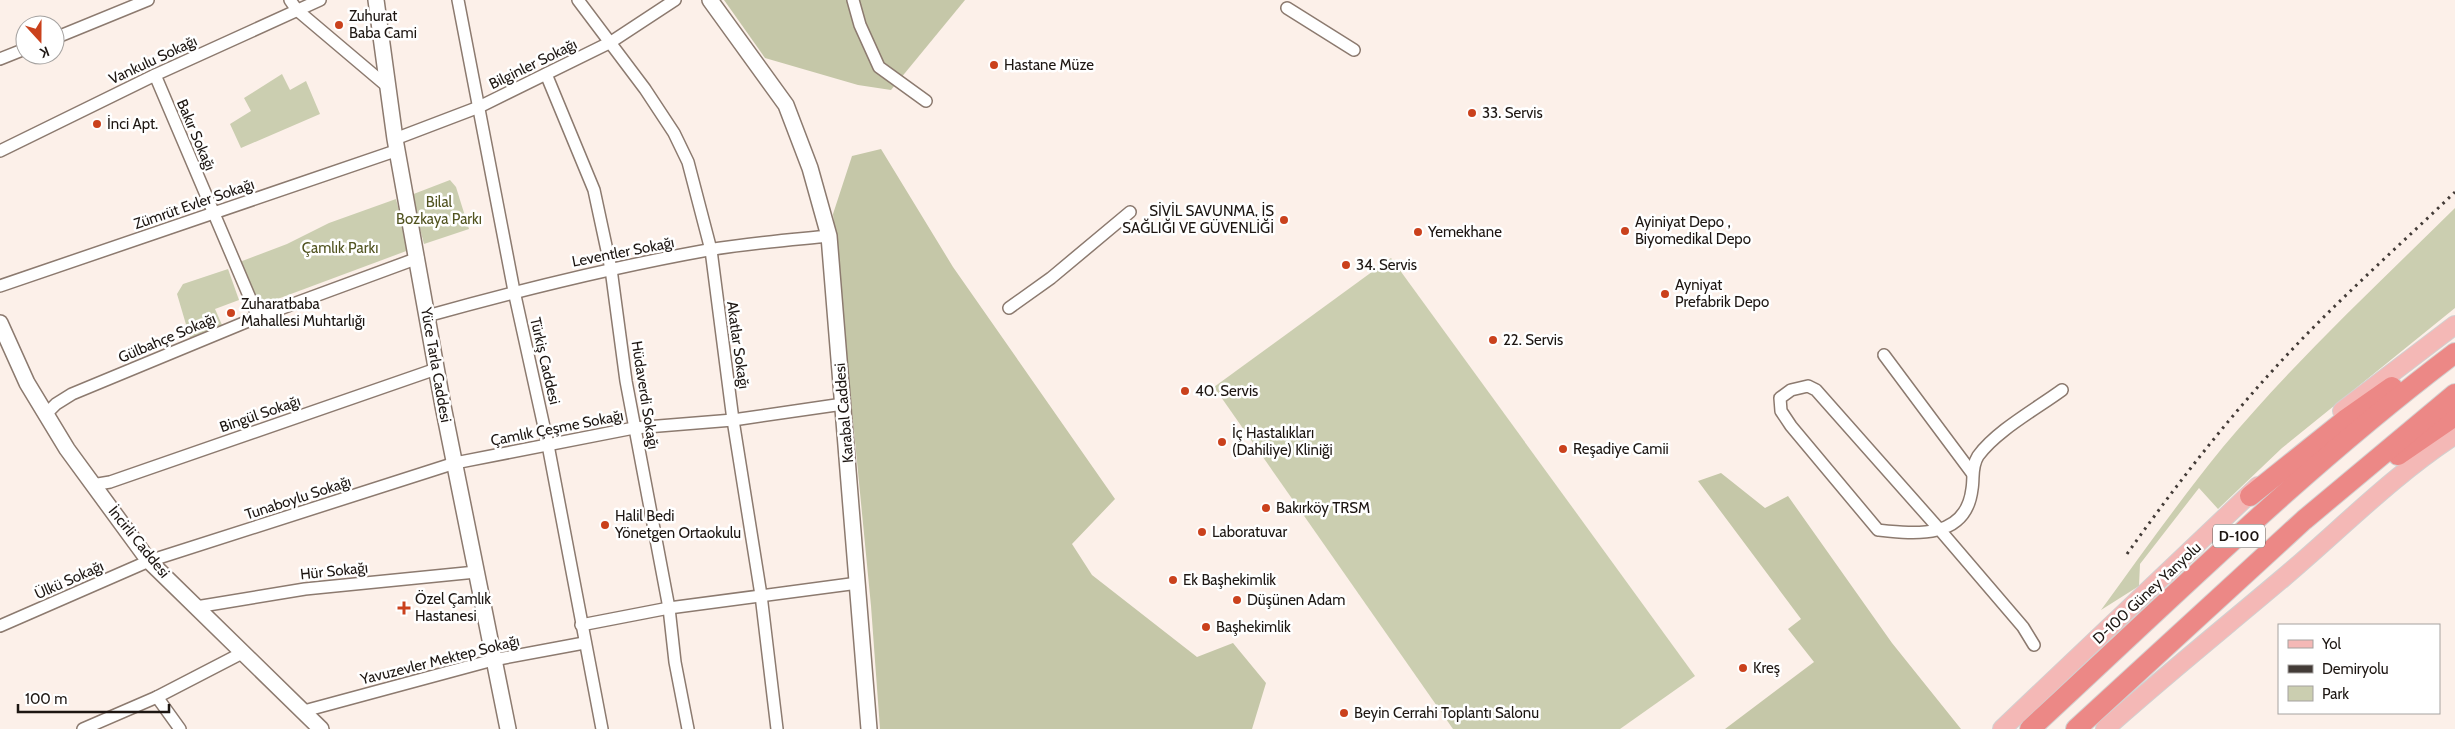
<svg xmlns="http://www.w3.org/2000/svg" width="2455" height="729" viewBox="0 0 2455 729" font-family="Cabin,sans-serif">
	<rect width="100%" height="100%" fill="#fcf0e9"/>
	<g fill="#cbceb0">
		<path d="M282,74L290,90L306,81L320,114L241,148L230,124L251,111L244,98Z"/>
		<path d="M450,180L456,187L469,229L424,244L411,195Z"/>
		<path d="M396,199L409,250L256,307L237,263L287,244L329,223Z"/>
		<path d="M2455,208V308L2282,448L2218,509L2199,488L2140,564L2139,586L2101,610C2141,555 2180,500 2223,447C2294,362 2376,286 2455,208Z"/>
		<path d="M1391,258L1695,676L1620,729H1453L1214,387Z"/>
		<path d="M228,269L239,300L215,309L222,325L190,338L177,294L183,284Z"/>
	</g>
	<g fill="#c5c7a8">
		<path d="M724,0H965L891,90L858,85L765,58Z"/>
		<path d="M881,149L953,267L1115,499L1072,544L1092,575L1197,657L1233,643L1266,683L1252,729H880L871,606L833,214L852,156Z"/>
		<path d="M1721,473L1765,508L1788,496L1892,643L1961,729H1725L1814,662L1788,629L1801,619L1698,481Z"/>
	</g>
	<g fill="none" stroke-linecap="round" stroke-linejoin="round">
		<defs>
			<g id="street">
				<path d="M290,0L297,10L388,87"/>
				<path d="M458,0L514,291L548,445L602,729"/>
				<path d="M578,0L645,89L674,133L688,162L711,250L733,420L761,595L777,729"/>
				<path d="M853,0L860,25L879,67L926,101"/>
				<path d="M1287,8L1354,50"/>
				<path d="M55,38L148,0"/>
				<path d="M0,59L25,49"/>
				<path d="M546,74L594,190L611,269L626,381L669,608L675,662L688,729"/>
				<path d="M155,75L258,317"/>
				<path d="M395,139L479,107L611,42L675,0"/>
				<path d="M0,151L155,75L320,0"/>
				<path d="M0,286L398,150"/>
				<path d="M1009,308L1051,278L1130,212"/>
				<path d="M427,316C520,290 613,267 708,250C748,243 789,240 829,236"/>
				<path d="M1884,355L1972,473"/>
				<path d="M46,414L56,404L72,394L258,317L418,258"/>
				<path d="M92,485L110,482L436,369"/>
				<path d="M196,607L305,589L476,572"/>
				<path d="M581,625L669,608L858,583"/>
				<path d="M0,626L149,561L455,463L634,428L733,420L843,404"/>
				<path d="M2034,645L2023,627L1940,530L1816,390L1808,386L1791,390L1780,398L1781,411L1791,426L1878,530C1915,534 1966,540 1972,489C1974,478 1971,467 1978,456C1996,431 2036,409 2062,390"/>
				<path d="M157,697L180,729"/>
				<path d="M304,711L493,660L584,643"/>
				<path d="M83,729L157,697L242,653"/>
			</g>
			<g id="secondary">
				<path d="M376,0L395,139L443,406L508,729"/>
				<path d="M710,0L786,105L810,168L829,236L869,729"/>
				<path d="M0,323L27,383L67,449L149,561L321,729"/>
			</g>
			<g id="primary">
				<path d="M2342,411L2455,325"/>
				<path d="M2002,729L2258,486"/>
				<path d="M2105,729C2163,677 2224,628 2283,578C2341,529 2392,476 2455,435"/>
			</g>
			<g id="highway">
				<path d="M2398,455L2455,416"/>
				<path d="M2250,496L2345,420L2392,387"/>
				<path d="M2030,729C2169,601 2304,467 2455,353"/>
				<path d="M2076,729L2304,520L2455,394"/>
			</g>
		</defs>
		<use href="#street" stroke="#8c7a6f" stroke-width="14"/>
		<use href="#secondary" stroke="#8c7a6f" stroke-width="18"/>
		<use href="#primary" stroke="#d2d0d0" stroke-width="20"/>
		<use href="#highway" stroke="#d2d0d0" stroke-width="22"/>
		<use href="#street" stroke="#fff" stroke-width="11"/>
		<use href="#secondary" stroke="#fff" stroke-width="15"/>
		<use href="#primary" stroke="#f4b8b6" stroke-width="18"/>
		<use href="#highway" stroke="#ec8886" stroke-width="20"/>
		<path stroke="#433b37" stroke-width="3" stroke-dasharray="2.5 5" stroke-linecap="butt" d="M2127,554C2176,485 2228,418 2286,356C2339,299 2399,246 2455,192"/>
	</g>
	<g fill="#ca411c" stroke="#fff" stroke-width="2">
		<circle cx="339" cy="25" r="5"/>
		<circle cx="994" cy="65" r="5"/>
		<circle cx="1472" cy="113" r="5"/>
		<circle cx="97" cy="124" r="5"/>
		<circle cx="1284" cy="220" r="5"/>
		<circle cx="1625" cy="231" r="5"/>
		<circle cx="1418" cy="232" r="5"/>
		<circle cx="1346" cy="265" r="5"/>
		<circle cx="1665" cy="294" r="5"/>
		<circle cx="231" cy="313" r="5"/>
		<circle cx="1493" cy="340" r="5"/>
		<circle cx="1185" cy="391" r="5"/>
		<circle cx="1222" cy="442" r="5"/>
		<circle cx="1563" cy="449" r="5"/>
		<circle cx="1266" cy="508" r="5"/>
		<circle cx="605" cy="525" r="5"/>
		<circle cx="1202" cy="532" r="5"/>
		<circle cx="1173" cy="580" r="5"/>
		<circle cx="1237" cy="600" r="5"/>
		<path d="M401.5 600.5h5v5h5v5h-5v5h-5v-5h-5v-5h5z"/>
		<circle cx="1206" cy="627" r="5"/>
		<circle cx="1743" cy="668" r="5"/>
		<circle cx="1344" cy="713" r="5"/>
	</g>
	<g text-anchor="middle" stroke-width="5" stroke-linejoin="round" paint-order="stroke">
		<rect fill="#fff" stroke="#615c59" stroke-width="1" x="2213" y="524.5" width="52" height="23" rx="4"/>
		<g font-size="14" font-weight="bold" fill="#1d1612">
			<text x="2239" y="541">D-100</text>
		</g>
		<g font-size="15" fill="#1d1612" stroke="#fff" text-anchor="start">
			<text x="349" y="21">Zuhurat<tspan x="349" dy="17">Baba Cami</tspan></text>
			<text x="1004" y="70">Hastane Müze</text>
			<text x="1482" y="118">33. Servis</text>
			<text x="107" y="129">İnci Apt.</text>
			<text x="1274" y="216" text-anchor="end">SİVİL SAVUNMA, İŞ<tspan x="1274" dy="17">SAĞLIĞI VE GÜVENLİĞİ</tspan></text>
			<text x="1635" y="227">Ayiniyat Depo ,<tspan x="1635" dy="17">Biyomedikal Depo</tspan></text>
			<text x="1428" y="237">Yemekhane</text>
			<text x="1356" y="270">34. Servis</text>
			<text x="1675" y="290">Ayniyat<tspan x="1675" dy="17">Prefabrik Depo</tspan></text>
			<text x="241" y="309">Zuharatbaba<tspan x="241" dy="17">Mahallesi Muhtarlığı</tspan></text>
			<text x="1503" y="345">22. Servis</text>
			<text x="1195" y="396">40. Servis</text>
			<text x="1232" y="438">İç Hastalıkları<tspan x="1232" dy="17">(Dahiliye) Kliniği</tspan></text>
			<text x="1573" y="454">Reşadiye Camii</text>
			<text x="1276" y="513">Bakırköy TRSM</text>
			<text x="615" y="521">Halil Bedi<tspan x="615" dy="17">Yönetgen Ortaokulu</tspan></text>
			<text x="1212" y="537">Laboratuvar</text>
			<text x="1183" y="585">Ek Başhekimlik</text>
			<text x="415" y="604">Özel Çamlık<tspan x="415" dy="17">Hastanesi</tspan></text>
			<text x="1247" y="605">Düşünen Adam</text>
			<text x="1216" y="632">Başhekimlik</text>
			<text x="1753" y="673">Kreş</text>
			<text x="1354" y="718">Beyin Cerrahi Toplantı Salonu</text>
		</g>
		<g font-size="15" fill="#1d1612" stroke="#fff">
			<text transform="translate(153 60) rotate(-25)" y="5">Vankulu Sokağı</text>
			<text transform="translate(533 64) rotate(-26)" y="5">Bilginler Sokağı</text>
			<text transform="translate(196 135) rotate(67)" y="5">Bakır Sokağı</text>
			<text transform="translate(194 204) rotate(-19)" y="5">Zümrüt Evler Sokağı</text>
			<text transform="translate(623 252) rotate(-11)" y="5">Leventler Sokağı</text>
			<text transform="translate(167 338) rotate(-23)" y="5">Gülbahçe Sokağı</text>
			<text transform="translate(738 345) rotate(82)" y="5">Akatlar Sokağı</text>
			<text transform="translate(545 361) rotate(77)" y="5">Türkiş Caddesi</text>
			<text transform="translate(436 365) rotate(80)" y="5">Yüce Tarla Caddesi</text>
			<text transform="translate(645 395) rotate(81)" y="5">Hüdaverdi Sokağı</text>
			<text transform="translate(844 413) rotate(-95)" y="5">Karabal Caddesi</text>
			<text transform="translate(260 414) rotate(-19)" y="5">Bingül Sokağı</text>
			<text transform="translate(557 428) rotate(-11)" y="5">Çamlık Çeşme Sokağı</text>
			<text transform="translate(298 498) rotate(-18)" y="5">Tunaboylu Sokağı</text>
			<text transform="translate(139 542) rotate(51)" y="5">İncirli Caddesi</text>
			<text transform="translate(334 571) rotate(-6)" y="5">Hür Sokağı</text>
			<text transform="translate(69 580) rotate(-24)" y="5">Ülkü Sokağı</text>
			<text transform="translate(2147 593) rotate(-43)" y="5">D-100 Güney Yanyolu</text>
			<text transform="translate(440 660) rotate(-14)" y="5">Yavuzevler Mektep Sokağı</text>
		</g>
		<g font-size="15" fill="#525421" stroke="#fff">
			<text x="439" y="207">Bilal<tspan x="439" dy="17">Bozkaya Parkı</tspan></text>
			<text x="340" y="253">Çamlık Parkı</text>
		</g>
	</g>
	<rect x="2278" y="624" width="162" height="90" fill="#ffffff" stroke="#a5a2a0"/>
	<rect x="2288" y="640" width="25" height="8" fill="#f4b8b6" stroke="#a5a2a0"/>
	<text x="2322" y="649" font-size="15" fill="#1d1612">Yol</text>
	<rect x="2288" y="665" width="25" height="8" fill="#433b37" stroke="#a5a2a0"/>
	<text x="2322" y="674" font-size="15" fill="#1d1612">Demiryolu</text>
	<rect x="2288" y="686" width="25" height="15" fill="#cbceb0" stroke="#a5a2a0"/>
	<text x="2322" y="699" font-size="15" fill="#1d1612">Park</text>
	<g transform="translate(40 40) rotate(159)"><circle r="24" fill="#ffffff" stroke="#a5a2a0"/>
	<path d="M0-4L9 19L0 12L-9 19Z" fill="#ca411c"/>
	<text y="-8" font-size="14" font-weight="bold" text-anchor="middle" fill="#1d1612">K</text>
	</g>
	<path d="M18 704v8h151v-8" fill="none" stroke="#1d1612" stroke-width="2.5"/>
	<text x="25" y="704" font-size="15" fill="#1d1612" stroke="#ffffff" stroke-width="4" paint-order="stroke">100 m</text>
</svg>
